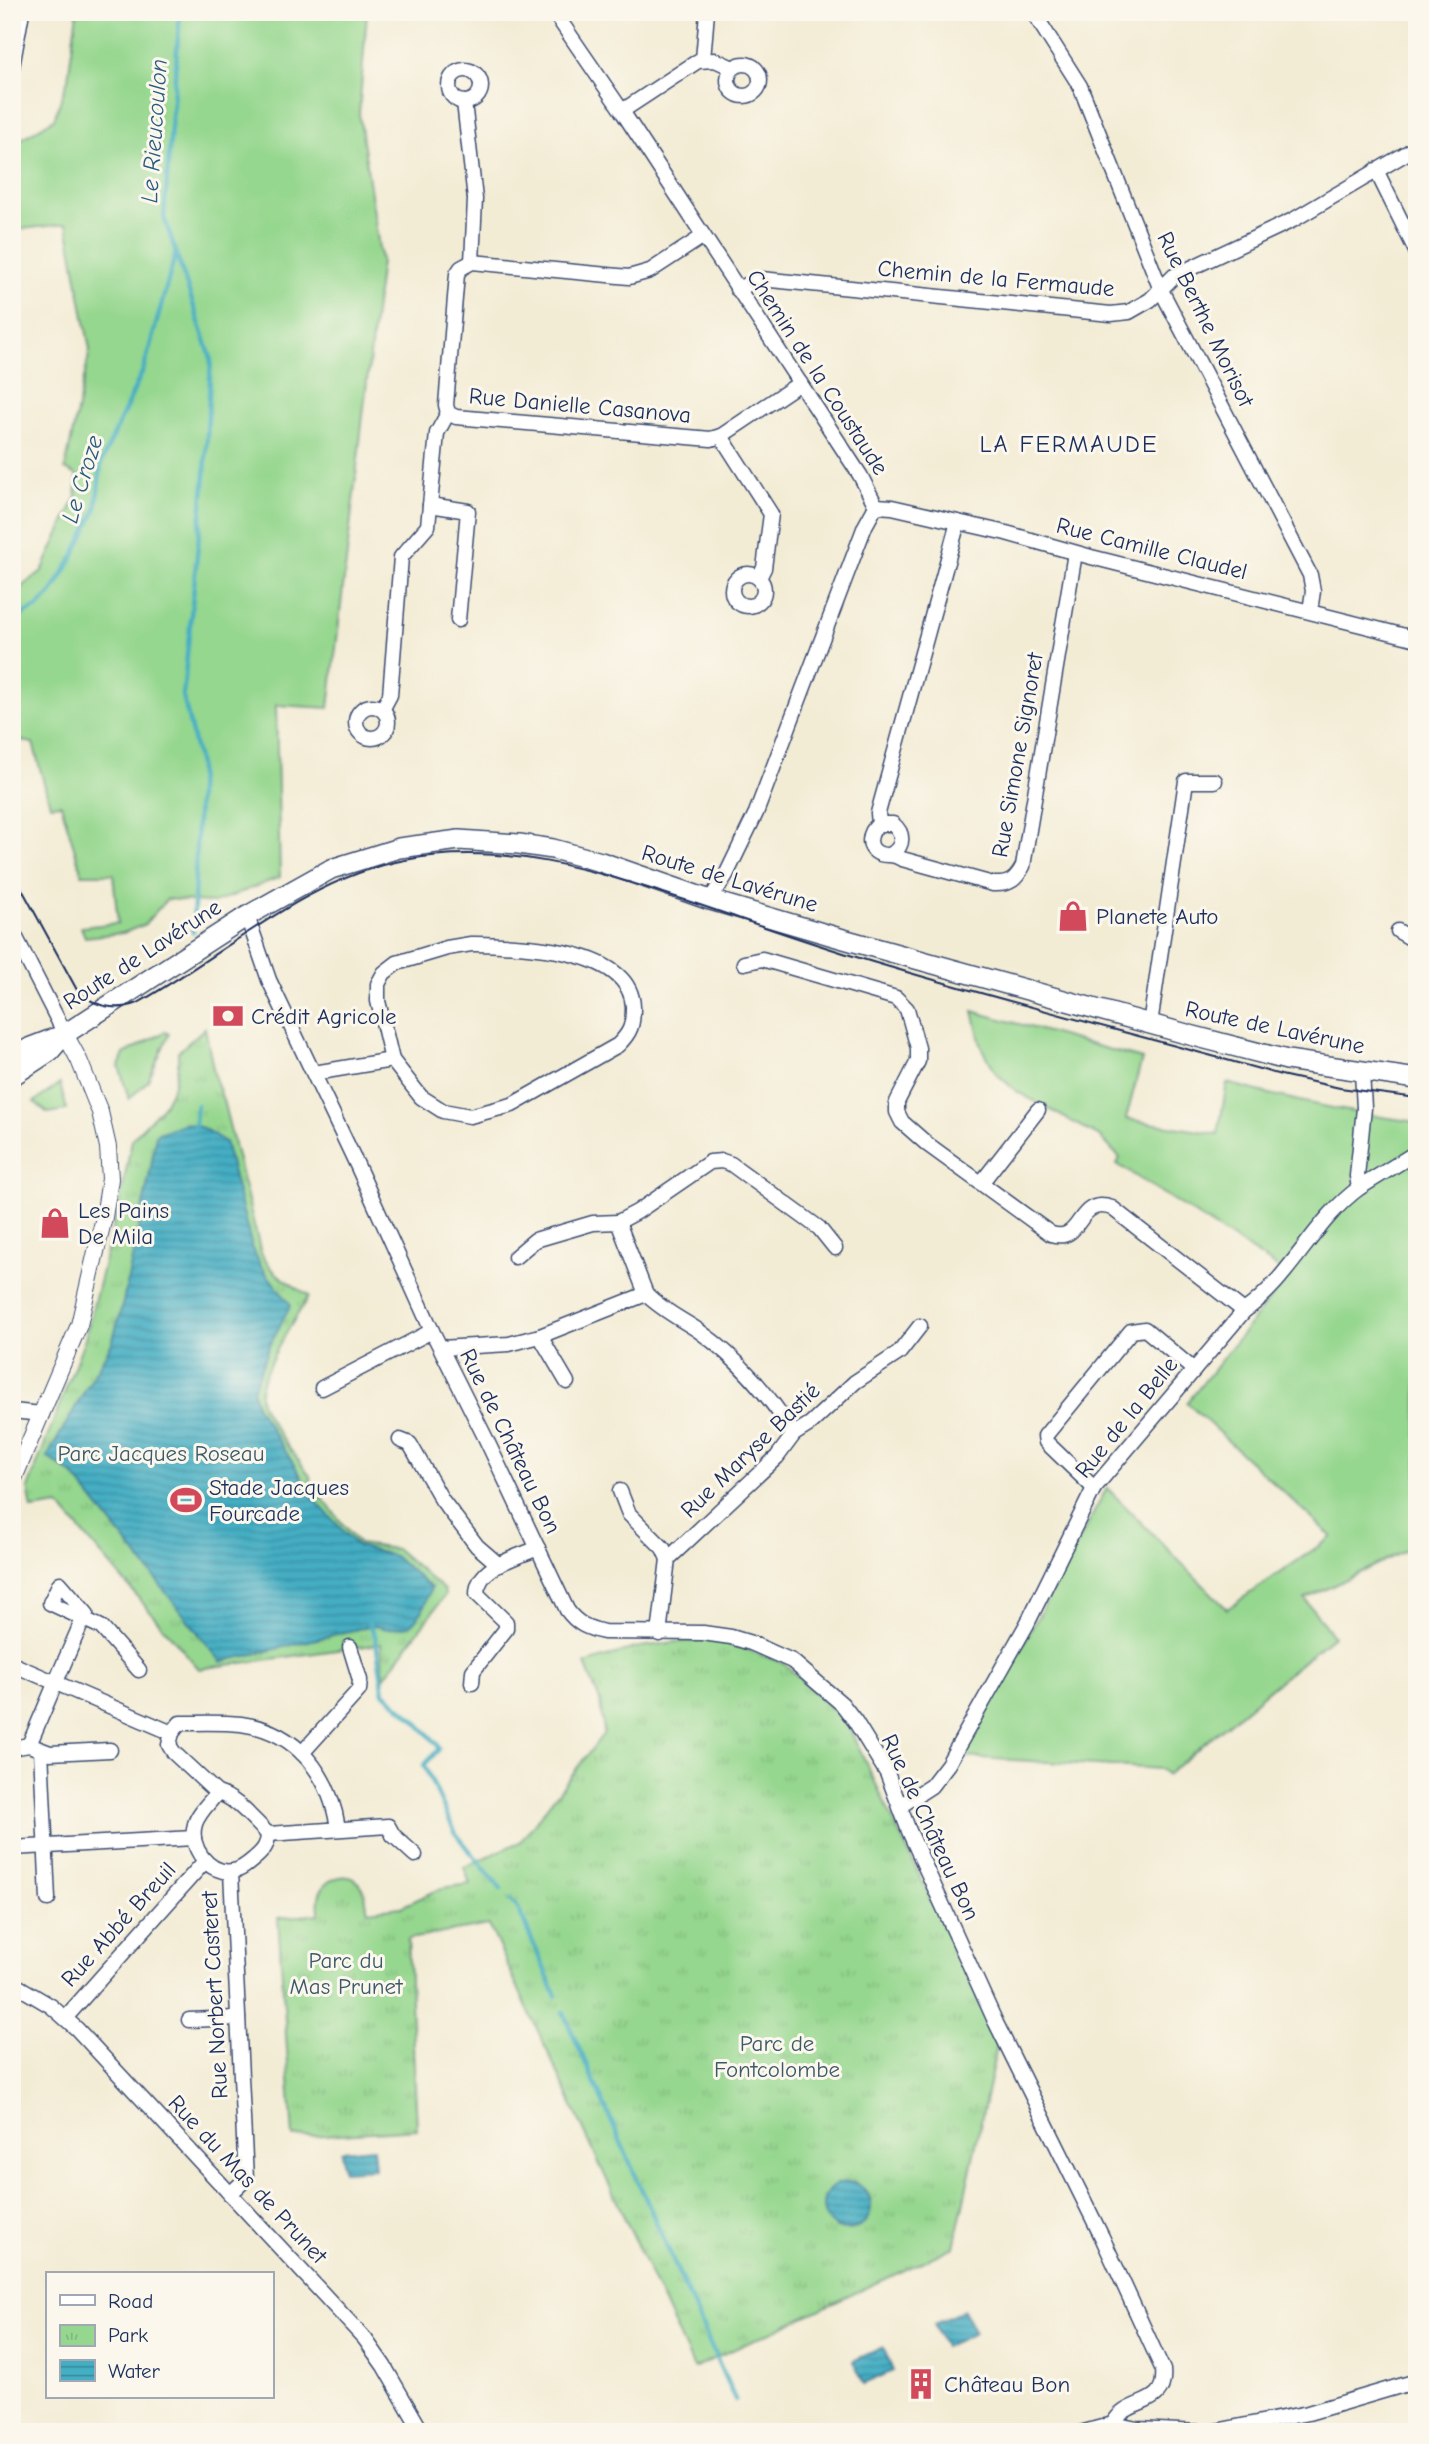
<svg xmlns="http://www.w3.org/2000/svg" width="1429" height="2444" viewBox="0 0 1429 2444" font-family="'Comic Neue',sans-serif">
	<defs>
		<pattern id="park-tufts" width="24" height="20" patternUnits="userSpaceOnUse" patternTransform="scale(1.75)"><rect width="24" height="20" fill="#95d78e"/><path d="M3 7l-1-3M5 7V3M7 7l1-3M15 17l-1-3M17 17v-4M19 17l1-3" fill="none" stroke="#80b97d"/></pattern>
		<pattern id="water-rules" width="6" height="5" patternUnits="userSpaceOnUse" patternTransform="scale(1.75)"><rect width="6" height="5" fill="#44aec3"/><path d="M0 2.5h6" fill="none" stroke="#388ea2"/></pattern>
	</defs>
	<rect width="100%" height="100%" fill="#fbf7ec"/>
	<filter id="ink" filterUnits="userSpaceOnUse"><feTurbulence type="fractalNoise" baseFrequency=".0143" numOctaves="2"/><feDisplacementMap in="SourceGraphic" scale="14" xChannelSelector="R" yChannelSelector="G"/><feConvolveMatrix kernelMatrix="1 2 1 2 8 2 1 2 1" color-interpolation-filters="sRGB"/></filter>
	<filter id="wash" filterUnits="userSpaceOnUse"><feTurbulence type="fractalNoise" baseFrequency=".00686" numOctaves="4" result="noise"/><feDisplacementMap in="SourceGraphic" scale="28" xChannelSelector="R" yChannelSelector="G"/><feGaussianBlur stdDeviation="1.57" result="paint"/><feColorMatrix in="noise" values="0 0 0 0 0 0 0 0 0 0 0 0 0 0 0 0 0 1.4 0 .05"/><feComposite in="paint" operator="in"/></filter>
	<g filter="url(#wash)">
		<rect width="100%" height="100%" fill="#f3ecd5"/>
		<g fill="#95d78e" stroke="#588376" stroke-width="2">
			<path d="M77,12H367L359,114L381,261L329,708L276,705L280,877L214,903L167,899L144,925L123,933L85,937L81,927L118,923L113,874H82L61,804L50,805L33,743L12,739L16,645H12V594L42,571L76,497L77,475L65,469L90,350L67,224L12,230V156L15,143L54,119L68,79Z"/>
			<path d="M973,1011L1142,1059L1126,1119L1218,1134L1227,1083C1290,1100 1352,1114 1417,1122V1146L1408,1153L1417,1168V1545L1305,1599L1333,1636L1167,1775L1161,1769L963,1757L1107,1488L1227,1609L1332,1537L1187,1403L1289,1275L1117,1164L1120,1158L1100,1137L1016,1091L996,1073L981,1045Z"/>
			<path d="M165,1032L169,1034L148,1081L129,1099L119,1066L124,1054Z"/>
			<path d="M60,1084L67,1110L48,1113L34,1102Z"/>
		</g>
		<g fill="url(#park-tufts)" stroke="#588376" stroke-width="2">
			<path d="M205,1028L215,1078L223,1100L261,1253C271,1274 290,1283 309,1296C297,1316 256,1377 260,1398C264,1418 297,1458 310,1476L311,1484L359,1544L396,1549L444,1590L445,1595L384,1678L381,1644L199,1669L59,1505L32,1509L28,1488L85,1338L123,1187L132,1139L164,1105L173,1087L178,1066V1052Z"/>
			<path d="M722,1640L785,1664L847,1723L998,2041L954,2247L694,2368L489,1925L408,1939L417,2129L293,2137L278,1918L319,1914C319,1907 317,1898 321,1891C329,1875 353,1870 363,1888C366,1895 366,1904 368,1911L401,1907L442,1888L470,1884L464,1867L520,1842L604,1733L600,1701L585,1664L634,1648L675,1642Z"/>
		</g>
		<g fill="url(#water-rules)" stroke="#306e90" stroke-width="2">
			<path d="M185,1123L203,1128L225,1142L252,1247L262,1268L291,1305L270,1344L253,1390L257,1407L300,1474L304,1488L357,1546L394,1556L431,1588L422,1612L410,1626L387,1629L375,1626L366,1627L221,1662L73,1475L47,1457L112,1343L123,1302L151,1167L156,1134Z"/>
			<path d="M373,2148L375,2169L343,2171L341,2151Z"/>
			<circle cx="847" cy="2206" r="24"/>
			<path d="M964,2310L975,2333L944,2347L934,2324Z"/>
			<path d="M883,2347L893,2371L864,2384L853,2361Z"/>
		</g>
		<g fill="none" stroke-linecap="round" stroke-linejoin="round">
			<g stroke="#44aec3" stroke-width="4.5">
				<path d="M180,12L164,217L211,358L205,475L183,695L199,765L193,932"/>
				<path d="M12,620L37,607L51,594L73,557L96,509L101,463L144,368L176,252"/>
				<path d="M194,1130L197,1105"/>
				<path d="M368,1622L375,1635L384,1693L415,1720L437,1744L439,1749L424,1765L456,1834L501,1889"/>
				<path d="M511,1900L518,1908L556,1996"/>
				<path d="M563,2012L735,2400"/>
			</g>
		</g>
	</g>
	<g filter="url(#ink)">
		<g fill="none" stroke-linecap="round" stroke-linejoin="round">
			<defs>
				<g id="minor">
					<path d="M554,12L622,111L860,475L876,506"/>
					<path d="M1033,12L1080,86L1161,290L1310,575L1313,591L1310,611"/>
					<path d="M703,60L707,12"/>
					<circle cx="744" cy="80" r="16"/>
					<path d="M12,67L22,12"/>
					<circle cx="465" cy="86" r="16"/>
					<path d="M464,102L475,199L472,262"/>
					<path d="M622,111L698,61L715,60L733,68"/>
					<path d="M1376,170L1417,253"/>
					<path d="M702,237L650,271L629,277L472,262L461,268L457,274L446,405L448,413L456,417L711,439L721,436L800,383"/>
					<path d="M737,289L761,279L1111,314L1129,312L1150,300L1174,276L1293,220L1417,147"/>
					<path d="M721,436L771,514L764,568L759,578"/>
					<path d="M430,505L468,511L458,620"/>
					<path d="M876,506L892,507L1006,533L1091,557L1417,639"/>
					<circle cx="748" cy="590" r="16"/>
					<circle cx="372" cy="722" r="16"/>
					<path d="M382,710L390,695L401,557L428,526L437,433L448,413"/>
					<path d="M879,824L878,813L958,522"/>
					<path d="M893,853C904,845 904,833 893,824H879C869,832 865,848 880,854C889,857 891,852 902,859L993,884C1009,885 1016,880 1023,866L1075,553"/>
					<path d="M710,900L726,875L756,813L865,526L876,506"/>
					<path d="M247,916L269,980L357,1165L432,1331L485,1437L567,1610C577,1624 587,1628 604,1632L703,1633L731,1637L751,1643L792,1661L842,1704L855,1721L887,1773L909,1831L996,2023L1102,2237L1163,2370C1167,2410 1127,2396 1113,2424"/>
					<path d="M12,930L65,1034"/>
					<path d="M1398,931L1417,942"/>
					<path d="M471,944C514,945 631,946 633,1007C633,1025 631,1032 618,1045L512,1105L470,1116L443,1111L421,1097L392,1060L378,1001V984L384,973L397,963L447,948Z"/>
					<path d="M744,963L762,959L896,998L907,1009L918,1048V1061L897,1102V1112L902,1122L927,1144L1051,1234C1084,1244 1075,1196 1112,1208L1244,1311"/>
					<path d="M1150,1024L1186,781H1215"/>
					<path d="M314,1073L392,1060"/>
					<path d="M982,1182L1038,1110"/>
					<path d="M1359,1188L1417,1152"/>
					<path d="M515,1257L535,1240L593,1223L618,1222"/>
					<path d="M646,1294L618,1222L637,1212L710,1162L722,1161L731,1164L819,1228L835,1248"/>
					<path d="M540,1336L567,1382"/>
					<path d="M441,1348L509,1344L540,1336L646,1294C662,1310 681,1319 699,1331C739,1359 768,1394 794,1434"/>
					<path d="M322,1388L432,1331"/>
					<path d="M12,1411L42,1414"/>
					<path d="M400,1440L410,1444L442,1500L477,1546L499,1565"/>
					<path d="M1094,1488L1046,1442L1045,1436L1131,1331L1145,1329L1194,1370"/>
					<path d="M620,1491L629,1514L663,1548L668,1559"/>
					<path d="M659,1634L668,1559L777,1457L794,1434L810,1424L855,1382L899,1353L920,1326"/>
					<path d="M12,1664L172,1733"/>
					<path d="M472,1683L473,1671L506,1629V1622L477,1594C477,1566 516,1558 538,1548"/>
					<path d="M29,1745C48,1701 66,1657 86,1613L60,1583L50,1603L101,1627L139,1670"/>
					<path d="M12,1748L29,1745L50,1753L110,1750"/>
					<path d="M41,1750L48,1899"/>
					<path d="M302,1753L359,1690L360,1680L350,1647"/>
					<path d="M217,1793L174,1753L169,1745L172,1733L180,1723C200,1723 221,1722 241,1724C297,1731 330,1775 338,1828"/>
					<path d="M217,1793C236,1797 254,1821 268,1834C268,1844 264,1850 256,1857C250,1862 242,1870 233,1871C209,1875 188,1847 195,1824C198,1813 210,1802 217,1793Z"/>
					<path d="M900,1806L931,1786L948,1764L1027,1624L1094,1488L1244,1311C1291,1278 1313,1222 1359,1188L1357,1176L1364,1108L1362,1072"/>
					<path d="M268,1834L388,1826L393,1835L415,1855"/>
					<path d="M12,1848L194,1838"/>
					<path d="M12,1983L51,2006L77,2029L365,2339L384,2366L422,2432"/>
					<path d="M66,2017L205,1861"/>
					<path d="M189,2020L238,2018"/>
					<path d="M230,2194L246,2179L231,1872"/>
					<path d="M1084,2432L1113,2424L1137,2429L1200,2432"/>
					<path d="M1211,2432L1308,2413L1417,2381"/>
				</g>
				<path id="tertiary" d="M12,1483L79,1325L104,1217L110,1179L108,1147L100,1112L79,1060L65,1034"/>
				<g id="secondary">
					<path d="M12,1058L31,1047L65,1034L247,916L331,869L399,848L459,840L519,844L553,849L601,862L710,900L840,938L1190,1035L1287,1060L1417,1079"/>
					<path d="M12,1076L50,1051L57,1043"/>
				</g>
			</defs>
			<use href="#minor" stroke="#3b4b70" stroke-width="17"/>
			<use href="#tertiary" stroke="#3b4b70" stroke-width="18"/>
			<use href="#secondary" stroke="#3b4b70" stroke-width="22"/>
			<use href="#minor" stroke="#fff" stroke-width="14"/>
			<use href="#tertiary" stroke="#fff" stroke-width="16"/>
			<use href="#secondary" stroke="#fff" stroke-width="19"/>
			<path stroke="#1b2f5e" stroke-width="2" d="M12,871L77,990C95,1007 115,1012 138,1003C223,955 307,878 405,860C502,841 594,870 685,900C748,921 812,944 876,963C1010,1003 1146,1037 1281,1075L1340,1088L1417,1098"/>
		</g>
	</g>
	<defs>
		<symbol id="shop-bare" viewBox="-9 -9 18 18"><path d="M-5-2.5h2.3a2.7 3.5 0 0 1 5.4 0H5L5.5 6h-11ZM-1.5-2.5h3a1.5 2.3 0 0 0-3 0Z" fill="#d1495b" stroke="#fbf7ec" stroke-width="2.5" paint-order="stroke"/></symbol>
		<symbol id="bank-bare" viewBox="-9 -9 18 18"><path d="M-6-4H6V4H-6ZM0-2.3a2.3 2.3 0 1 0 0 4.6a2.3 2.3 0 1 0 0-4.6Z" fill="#d1495b" stroke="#fbf7ec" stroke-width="2.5" paint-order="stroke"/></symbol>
		<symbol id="stadium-bare" viewBox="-9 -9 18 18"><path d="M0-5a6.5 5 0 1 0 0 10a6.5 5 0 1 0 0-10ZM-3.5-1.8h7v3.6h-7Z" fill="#d1495b" stroke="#fbf7ec" stroke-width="2.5" paint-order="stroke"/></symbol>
		<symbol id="building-bare" viewBox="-9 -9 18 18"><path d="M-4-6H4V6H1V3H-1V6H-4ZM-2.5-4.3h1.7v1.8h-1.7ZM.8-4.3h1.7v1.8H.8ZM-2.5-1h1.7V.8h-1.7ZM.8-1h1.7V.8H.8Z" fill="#d1495b" stroke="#fbf7ec" stroke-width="2.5" paint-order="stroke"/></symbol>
	</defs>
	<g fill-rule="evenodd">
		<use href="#shop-bare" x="1051" y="894" width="44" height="44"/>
		<use href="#bank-bare" x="206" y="994" width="44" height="44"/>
		<use href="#shop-bare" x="33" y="1201" width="44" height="44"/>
		<use href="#stadium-bare" x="164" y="1478" width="44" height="44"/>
		<use href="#building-bare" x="899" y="2362" width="44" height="44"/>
	</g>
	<g text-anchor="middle" stroke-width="6" stroke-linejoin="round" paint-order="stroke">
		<g font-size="23" fill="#1b2f5e" stroke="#fbf7ec">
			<text transform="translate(996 278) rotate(5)" y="8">Chemin de la Fermaude</text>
			<text transform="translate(1206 319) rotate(64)" y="8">Rue Berthe Morisot</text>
			<text transform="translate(818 372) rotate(57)" y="8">Chemin de la Coustaude</text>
			<text transform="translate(580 405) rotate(5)" y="8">Rue Danielle Casanova</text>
			<text transform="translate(1152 548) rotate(14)" y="8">Rue Camille Claudel</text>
			<text transform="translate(1017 755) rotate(-80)" y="8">Rue Simone Signoret</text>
			<text transform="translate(730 878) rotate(17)" y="8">Route de Lavérune</text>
			<text transform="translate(142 954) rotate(-33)" y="8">Route de Lavérune</text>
			<text transform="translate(1275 1027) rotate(12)" y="8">Route de Lavérune</text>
			<text transform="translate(1126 1417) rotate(-51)" y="8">Rue de la Belle</text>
			<text transform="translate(511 1441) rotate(64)" y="8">Rue de Château Bon</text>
			<text transform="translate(750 1450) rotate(-44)" y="8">Rue Maryse Bastié</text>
			<text transform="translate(931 1827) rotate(65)" y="8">Rue de Château Bon</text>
			<text transform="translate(118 1924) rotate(-48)" y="8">Rue Abbé Breuil</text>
			<text transform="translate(214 1995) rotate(-93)" y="8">Rue Norbert Casteret</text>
			<text transform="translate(248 2179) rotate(47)" y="8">Rue du Mas de Prunet</text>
		</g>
		<g font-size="23" fill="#1b2f5e" stroke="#fbf7ec" text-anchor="start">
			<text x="1096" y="924">Planete Auto</text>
			<text x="251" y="1024">Crédit Agricole</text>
			<text x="78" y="1218">Les Pains<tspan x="78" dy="26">De Mila</tspan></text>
			<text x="209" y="1495">Stade Jacques<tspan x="209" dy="26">Fourcade</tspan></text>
			<text x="944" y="2392">Château Bon</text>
		</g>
		<g font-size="23" fill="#3a596a" stroke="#fbf7ec">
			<text x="161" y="1461">Parc Jacques Roseau</text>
			<text x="346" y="1968">Parc du<tspan x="346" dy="26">Mas Prunet</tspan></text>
			<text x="777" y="2051">Parc de<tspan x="777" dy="26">Fontcolombe</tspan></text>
		</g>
		<g font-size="24" font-style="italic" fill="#295b81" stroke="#fbf7ec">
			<text transform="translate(154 131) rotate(-86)" y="8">Le Rieucoulon</text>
			<text transform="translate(82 479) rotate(-73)" y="8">Le Croze</text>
		</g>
		<g font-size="24" letter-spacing="2" fill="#1b2f5e" stroke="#fbf7ec">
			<text x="1069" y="452">LA FERMAUDE</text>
		</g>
	</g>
	<rect width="1429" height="2444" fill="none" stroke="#fbf7ec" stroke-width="42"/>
	<rect x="46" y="2272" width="228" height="126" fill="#fbf7ec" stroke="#a1a7b3" stroke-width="2"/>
	<rect x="60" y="2295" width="35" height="10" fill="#ffffff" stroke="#a1a7b3" stroke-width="2"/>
	<text x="108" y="2308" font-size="21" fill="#1b2f5e">Road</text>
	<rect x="60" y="2325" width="35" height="21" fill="url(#park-tufts)" stroke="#a1a7b3" stroke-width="2"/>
	<text x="108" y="2342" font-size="21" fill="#1b2f5e">Park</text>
	<rect x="60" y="2360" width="35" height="21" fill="url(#water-rules)" stroke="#a1a7b3" stroke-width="2"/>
	<text x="108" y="2378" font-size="21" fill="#1b2f5e">Water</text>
</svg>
